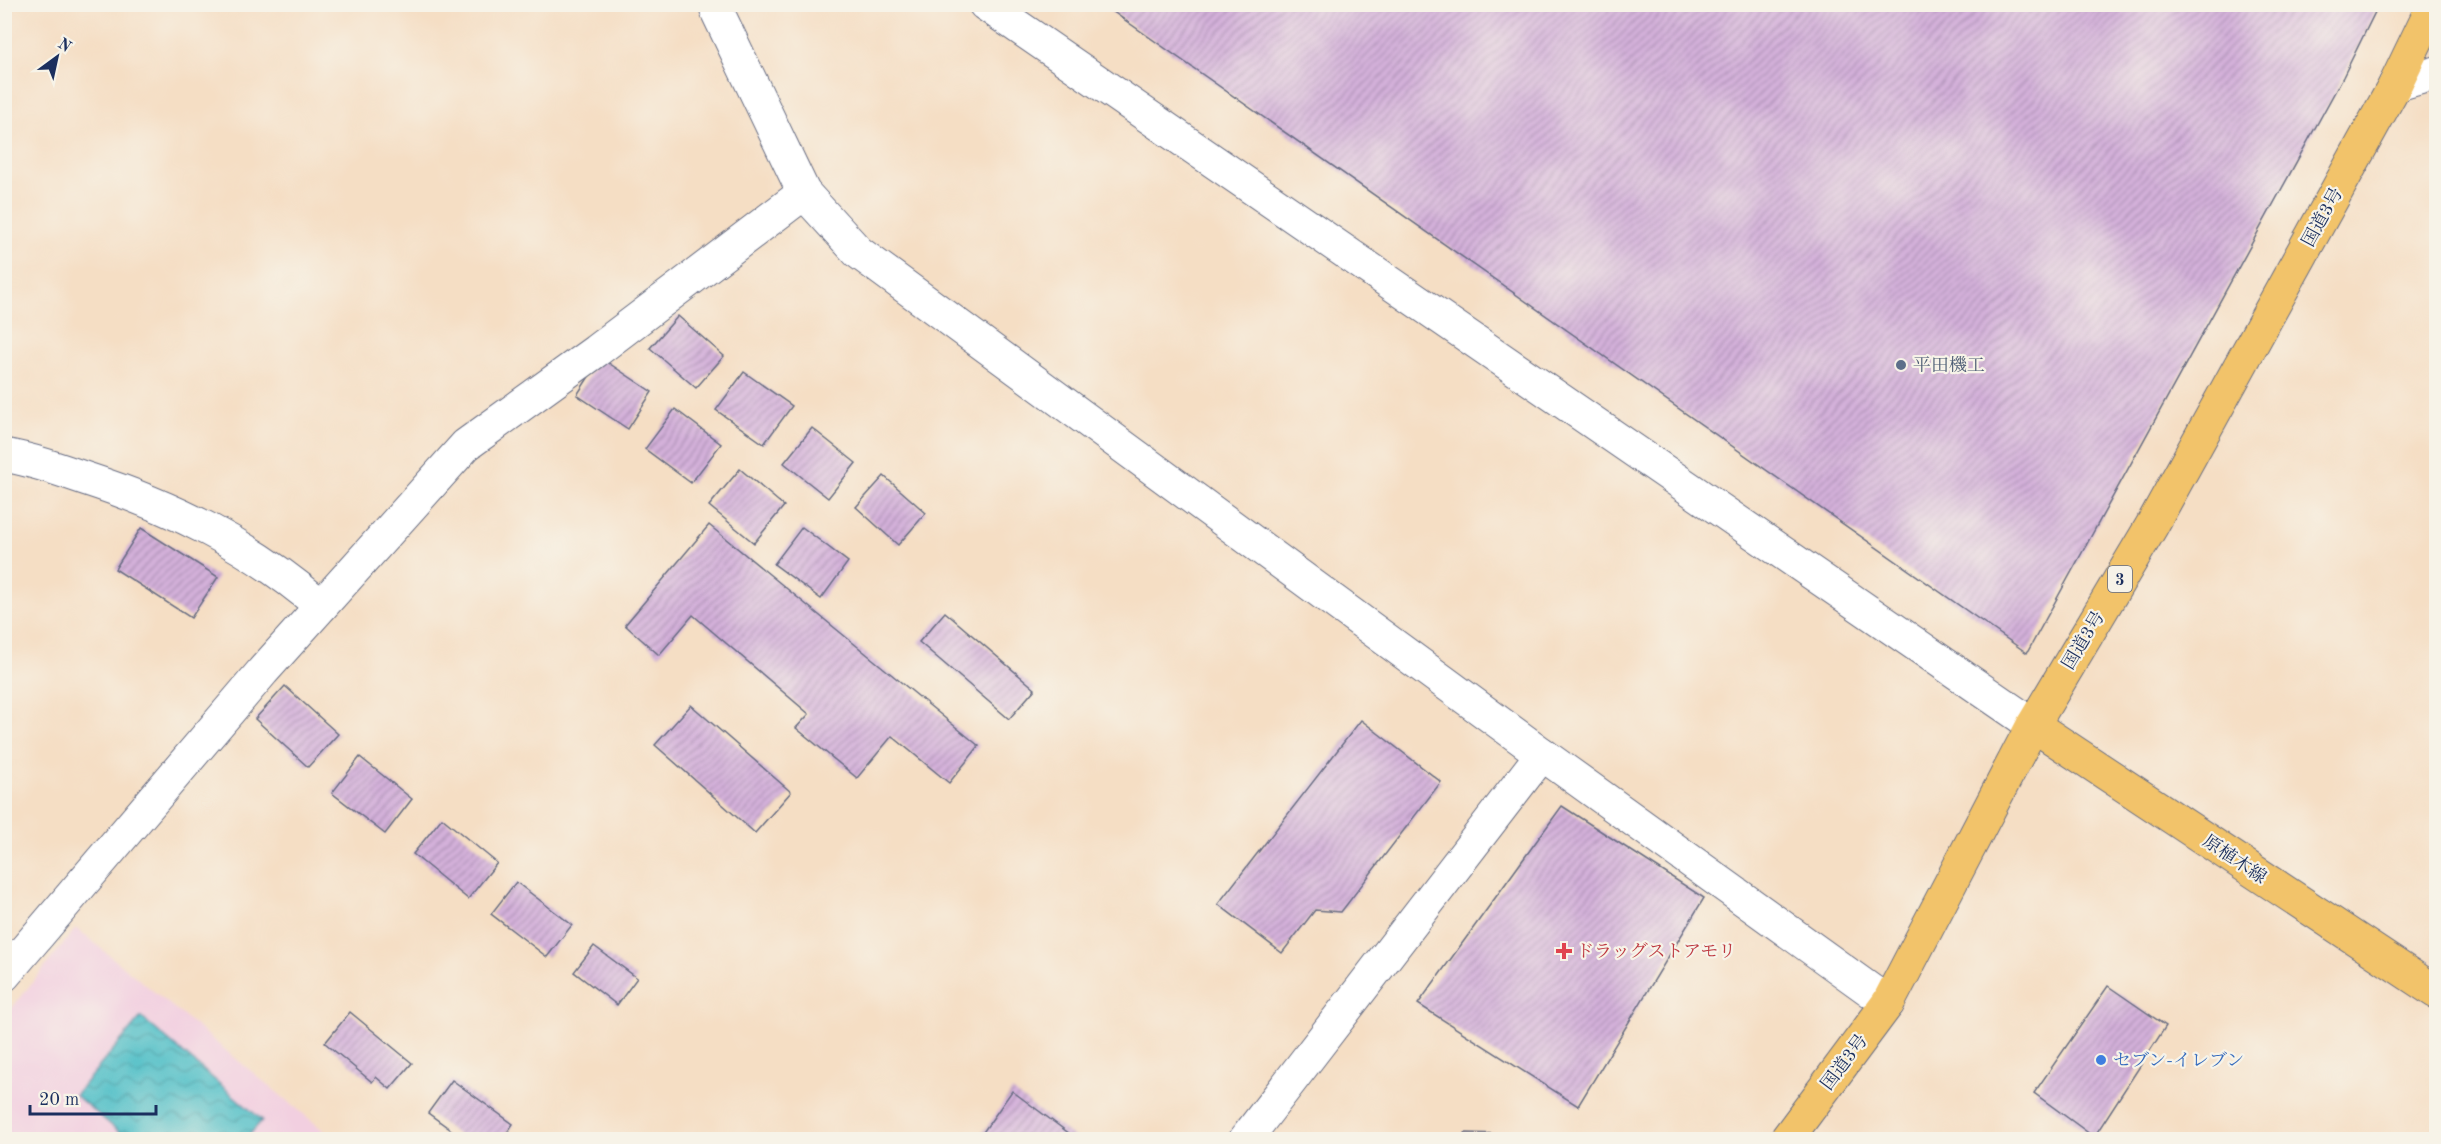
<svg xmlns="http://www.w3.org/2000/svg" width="2441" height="1144" viewBox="0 0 2441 1144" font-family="'Old Standard TT','Noto Serif JP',serif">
	<defs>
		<pattern id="water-waves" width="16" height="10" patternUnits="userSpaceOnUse" patternTransform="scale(1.5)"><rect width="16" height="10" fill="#52c0c8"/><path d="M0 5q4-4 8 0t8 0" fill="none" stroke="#439ca6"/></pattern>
		<pattern id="building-hatch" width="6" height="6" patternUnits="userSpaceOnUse" patternTransform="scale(1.5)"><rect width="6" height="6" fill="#d4b1da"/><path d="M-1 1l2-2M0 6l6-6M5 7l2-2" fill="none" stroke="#ab90b4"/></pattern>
	</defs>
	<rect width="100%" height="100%" fill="#f7f3e8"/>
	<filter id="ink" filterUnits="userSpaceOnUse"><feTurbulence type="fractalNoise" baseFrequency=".0167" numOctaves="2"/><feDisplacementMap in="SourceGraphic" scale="12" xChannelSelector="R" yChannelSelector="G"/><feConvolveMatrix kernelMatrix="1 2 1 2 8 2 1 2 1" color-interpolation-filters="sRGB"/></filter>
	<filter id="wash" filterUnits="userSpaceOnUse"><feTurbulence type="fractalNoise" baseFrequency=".008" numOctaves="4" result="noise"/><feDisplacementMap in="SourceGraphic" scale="24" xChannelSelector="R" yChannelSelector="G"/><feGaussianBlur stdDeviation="1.35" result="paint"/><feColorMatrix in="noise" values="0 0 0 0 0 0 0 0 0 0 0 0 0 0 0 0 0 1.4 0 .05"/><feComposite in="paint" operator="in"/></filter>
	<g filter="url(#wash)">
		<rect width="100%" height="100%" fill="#f5dec4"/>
		<path fill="#f2cfe0" d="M76,928L334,1139H5L4,1018Z"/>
		<path fill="url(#water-waves)" stroke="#367893" stroke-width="1.5" d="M141,1017L262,1120L246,1139H128L75,1095Z"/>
		<g id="blocks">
			<g fill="url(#building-hatch)">
				<path d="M1102,4H2379L2343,77L2027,653Z"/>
				<path d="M678,316L724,356L696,388L650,348Z"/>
				<path d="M601,358L652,392L628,429L577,395Z"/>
				<path d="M744,372L792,406L764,444L716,410Z"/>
				<path d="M675,409L721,444L691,483L645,449Z"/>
				<path d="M812,428L856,463L828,498L784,463Z"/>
				<path d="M740,469L784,506L754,543L709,506Z"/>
				<path d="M884,476L926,513L898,545L856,507Z"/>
				<path d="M709,525L979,746L949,783L892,736L857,778L796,728L809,714L693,615L659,655L625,625Z"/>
				<path d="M802,527L848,562L821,599L774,564Z"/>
				<path d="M141,528L218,577L191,618L115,569Z"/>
				<path d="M945,612L1035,689L1009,719L919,642Z"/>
				<path d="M285,686L338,734L308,767L255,719Z"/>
				<path d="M691,705L791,792L755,833L655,745Z"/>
				<path d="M1361,720L1441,782L1341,912L1315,910L1282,953L1218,904Z"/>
				<path d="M360,757L412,799L385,834L332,793Z"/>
				<path d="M1562,806L1704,898L1578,1106L1418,1004Z"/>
				<path d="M442,818L497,863L468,899L413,854Z"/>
				<path d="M516,882L572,925L547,957L491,914Z"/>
				<path d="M594,946L637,978L617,1005L574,972Z"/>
				<path d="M2108,986L2166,1026L2094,1137L2034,1093Z"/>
				<path d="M350,1012L412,1063L390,1089L376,1077L372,1082L325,1043Z"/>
				<path d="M452,1080L513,1124L502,1140H465L428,1113Z"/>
				<path d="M1012,1091L1078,1140L979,1138Z"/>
				<path d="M1465,1133L1505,1134L1514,1140H1460Z"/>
			</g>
		</g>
	</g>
	<g filter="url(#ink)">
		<use href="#blocks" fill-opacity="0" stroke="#676c82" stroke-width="1.5"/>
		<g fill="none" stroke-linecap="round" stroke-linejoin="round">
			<defs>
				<g id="minor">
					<path d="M717,4V11L804,193L858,252L1542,754L1888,1003"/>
					<path d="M985,4L2033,725"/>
					<path d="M2395,85L2436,73"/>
					<path d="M4,455C32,460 58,469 84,478C173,507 249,544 321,606"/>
					<path d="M4,975L263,671L466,445L596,351L804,193"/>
					<path d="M1245,1140L1542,754"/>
				</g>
				<path id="major" d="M2033,725L2436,992"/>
				<path id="highway" d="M1786,1140L1888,1003L2033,725L2151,527L2395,85L2434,4"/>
			</defs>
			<use href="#minor" stroke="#676c82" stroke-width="35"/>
			<use href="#major" stroke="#676c82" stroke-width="35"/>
			<use href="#highway" stroke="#676c82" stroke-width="35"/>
			<use href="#minor" stroke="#fff" stroke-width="33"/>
			<use href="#major" stroke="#f2c36a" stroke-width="33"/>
			<use href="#highway" stroke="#f2c36a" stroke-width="33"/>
		</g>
	</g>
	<circle fill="#5c6f8a" stroke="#f7f3e8" stroke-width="2" cx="1901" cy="365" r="6"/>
	<path fill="#e0444e" stroke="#f7f3e8" stroke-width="2" d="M1561 942h6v6h6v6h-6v6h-6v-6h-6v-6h6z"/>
	<circle fill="#3f7fe0" stroke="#f7f3e8" stroke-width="2" cx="2101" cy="1060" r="6"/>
	<g text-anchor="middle" stroke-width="4.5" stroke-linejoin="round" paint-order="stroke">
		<rect fill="#f7f3e8" stroke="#5d6a87" stroke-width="1.5" x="2108" y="566" width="24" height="26" rx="4.5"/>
		<g font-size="16" font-weight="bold" fill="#1b2f5e">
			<text x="2120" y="585">3</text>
		</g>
		<g font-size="18" fill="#1b2f5e" stroke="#f7f3e8">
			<text transform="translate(2322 217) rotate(-61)" y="6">国道3号</text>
			<text transform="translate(2083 640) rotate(-59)" y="6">国道3号</text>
			<text transform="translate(2235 859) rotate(34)" y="6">原植木線</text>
			<text transform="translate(1844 1062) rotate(-53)" y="6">国道3号</text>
		</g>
		<g font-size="18" fill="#4e5e75" stroke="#f7f3e8" text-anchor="start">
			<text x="1913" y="371">平田機工</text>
		</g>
		<g font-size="18" fill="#be3a42" stroke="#f7f3e8" text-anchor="start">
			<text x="1576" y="957">ドラッグストアモリ</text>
		</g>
		<g font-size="18" fill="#366cbe" stroke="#f7f3e8" text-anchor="start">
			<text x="2113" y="1066">セブン-イレブン</text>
		</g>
	</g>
	<rect width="2441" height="1144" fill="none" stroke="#f7f3e8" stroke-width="24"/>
	<g transform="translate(57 57) rotate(33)" stroke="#f7f3e8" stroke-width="4.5" paint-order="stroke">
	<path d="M0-4.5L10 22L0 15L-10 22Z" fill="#1b2f5e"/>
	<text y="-9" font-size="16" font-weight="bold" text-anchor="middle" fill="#1b2f5e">N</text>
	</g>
	<path d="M30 1105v9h126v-9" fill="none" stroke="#1b2f5e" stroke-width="3"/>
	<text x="39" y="1105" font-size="18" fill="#1b2f5e" stroke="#f7f3e8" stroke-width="4.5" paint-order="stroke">20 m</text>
</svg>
